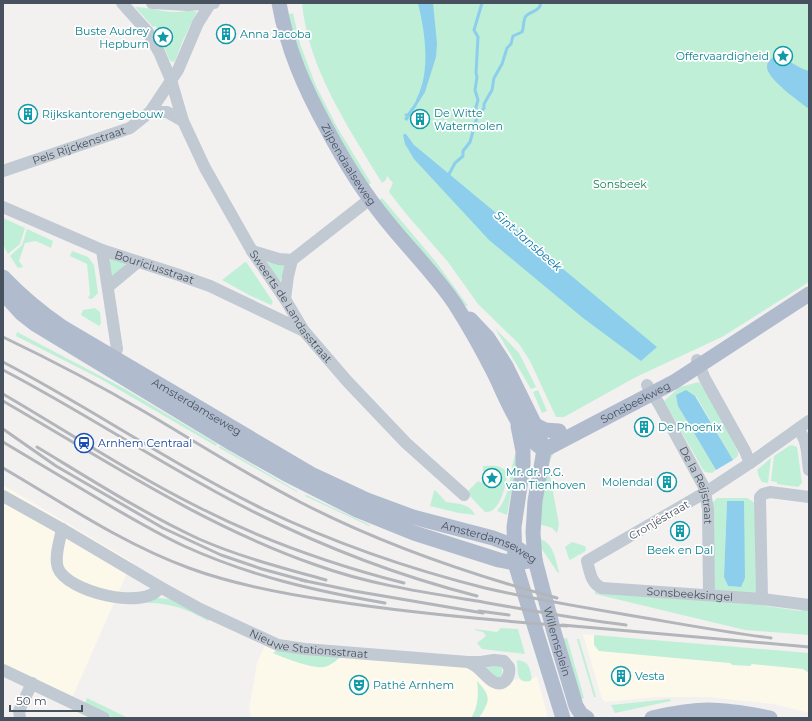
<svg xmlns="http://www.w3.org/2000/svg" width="812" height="721" viewBox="0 0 812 721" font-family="Montserrat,sans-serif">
	<rect width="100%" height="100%" fill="#f3f0f0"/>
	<g fill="#fcf9eb">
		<path d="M3,485L132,562L72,698L3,665Z"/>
		<path d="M583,634L809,664V713L774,704L707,697H655L606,702L602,699Z"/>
		<path d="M265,645L470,667L510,681L519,679L523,681H530L532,678L537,677L548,718H252L249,710L257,663Z"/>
	</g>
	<g fill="#c0efd7" fill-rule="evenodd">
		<path d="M302,3H809V282L722,337L636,377L564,417H556L530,361L519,344L478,304L448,262L407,215L389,192L393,183L387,176L386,180L382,183C349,128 308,69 302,3Z"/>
		<path d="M135,7C148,7 162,12 175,12C182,12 191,9 197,12L183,40L175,61L172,62L169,59L161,40L164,36L159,37L156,31L158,29L155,26L153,27Z"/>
		<path d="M293,13L300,44L316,86L337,127L371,183L367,186L307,79L287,15Z"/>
		<path d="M382,198L436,262L468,306L462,305L377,202Z"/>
		<path d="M3,218L25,228L20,244L8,254L3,244Z"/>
		<path d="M27,229L53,241L51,248L36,241L25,243L19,261L23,267L18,268L10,256L22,245Z"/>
		<path d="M72,251L88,257L94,265L98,293L93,298L91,299L88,298L90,294L87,264L70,256Z"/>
		<path d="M111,259L125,263L126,266L114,277L111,276L109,260Z"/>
		<path d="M245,262L247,263L273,302L271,305L249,295L222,280Z"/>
		<path d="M265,262L285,264L280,283Z"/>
		<path d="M95,308L100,312L101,323L99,326L81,315L83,310Z"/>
		<path d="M495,328L519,353L536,387L531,389Z"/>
		<path d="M17,332L125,389L217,444L216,446L99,378L16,336Z"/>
		<path d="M699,382L703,388L704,387L734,441L733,442L738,452V456L733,460L696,396L681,411L716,470L712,473L705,472L702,468L664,401L680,387Z"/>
		<path d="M538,390L547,411L542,413L533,392Z"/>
		<path d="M792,445L797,447L802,483L798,487L777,484V482L771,481L774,456L789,446Z"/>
		<path d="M220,446L297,491V492L218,447Z"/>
		<path d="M516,452L517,460L507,515L497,511C512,493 509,472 516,452Z"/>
		<path d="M554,452L549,463V471L559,524L557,533L552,528L536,523L550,454Z"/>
		<path d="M771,458L768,483L762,482L759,477L757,470Z"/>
		<path d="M483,466C492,466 503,464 507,474C506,485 500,514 485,512L469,495V490L478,481L482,483L484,480L486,481L488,478L486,477L487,473L483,471Z"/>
		<path d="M435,490L446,502C458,504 469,503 475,515L459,513L430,506L434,491Z"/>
		<path d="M306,495L370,525L369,526L305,496Z"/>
		<path d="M717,498H747L755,503L756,594L715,590L712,503ZM727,501H744L741,587L728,586L724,577Z"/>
		<path d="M538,538C554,543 555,558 559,572L558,573L541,548Z"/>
		<path d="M572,542L585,546L586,550L584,552L570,560L569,559L565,547Z"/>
		<path d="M595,590L761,602L766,606L801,611V608L808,609L809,635L745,630L595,594Z"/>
		<path d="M157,598L170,599L211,619L208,621C181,606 165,602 134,603Z"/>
		<path d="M501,628L518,629L525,654L482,649L477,643L486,636L483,632L475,630V629L497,632Z"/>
		<path d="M594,635L809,653V673L803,669L752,664L750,666L732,665L730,663L599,651L594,645Z"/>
		<path d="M567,638L584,698L578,701L563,639Z"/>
		<path d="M577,639H579L596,697H594Z"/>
		<path d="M278,649L342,656C337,660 330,666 324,667C313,669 284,658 273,653Z"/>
		<path d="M517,660C530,662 529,667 532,678L530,681C516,684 518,671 517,660Z"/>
		<path d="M499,665L502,668V675L498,679L486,668Z"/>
		<path d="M477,681C492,697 490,701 479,718H471C478,708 479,693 477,681Z"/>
		<path d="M87,698L128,718H114L85,704Z"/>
		<path d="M670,699L671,701L615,713L611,705Z"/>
	</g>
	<g fill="#8dceec">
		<path d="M418,3H433L437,43L436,57L425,92L407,121L404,119L406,116L404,115L406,113L407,114C411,108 415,104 417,98C431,70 425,33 418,3Z"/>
		<path d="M774,57C788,57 796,68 809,71V109C800,102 767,79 767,67C767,62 770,59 774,57Z"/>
		<path d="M404,134H406L414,145L425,154L519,232L523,242L533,244L657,347L641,361L583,318L489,240L414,159L405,144L403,135Z"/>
		<path d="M686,390L695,396L733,460L716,470L678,406L676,395Z"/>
		<path d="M727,501H744L745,578L741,587L728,586L724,577Z"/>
	</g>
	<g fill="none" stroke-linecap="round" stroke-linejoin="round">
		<g stroke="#8dceec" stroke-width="3">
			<path d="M477,117L484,108V104L492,90L494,78L502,64L507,48L511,44L513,36L522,32C524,28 523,19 526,16C532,10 539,12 541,3"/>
			<path d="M448,176L455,163L463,156V151L470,142L477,117L476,107L478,100L475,90L477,77L476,73L478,37L474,30L482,3"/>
		</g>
		<g stroke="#c1c9d2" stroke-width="12">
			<path id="s1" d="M122,3L148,32L159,52L171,80L183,121L205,168L252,251L285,299L304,331L347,381L406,443L464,495"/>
			<path d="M152,3L188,5L214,3"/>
			<path d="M150,112H167L183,121"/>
			<path id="s2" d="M3,171L130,128L150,112L178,70L198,23L210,4"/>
			<path id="s3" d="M3,207L102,250L176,274L210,286L304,331"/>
			<path d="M102,250L117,349L113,357"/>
			<path d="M252,251L279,259L292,260"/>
			<path d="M108,287L138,262"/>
			<path d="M285,299L288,276L292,260L370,199"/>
			<path d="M697,360L705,379L745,451L750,463"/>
			<path id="s4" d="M647,385L659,404L704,487L708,509L709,595"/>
			<path id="s5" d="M809,421L750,463L706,492L587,561C590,572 591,584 602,588L762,599L809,605"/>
			<path d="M798,429C808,440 807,456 809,470"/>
			<path id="s6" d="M3,496L62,529L160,587L200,609L278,645L305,649L468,662"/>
			<path d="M62,529C60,540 54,557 58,568C66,591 146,612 160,587"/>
			<path d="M762,599L760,497L763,494L770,492L809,497"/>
			<path d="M494,660L504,661L509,667C510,672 509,676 506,680C496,690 486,675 479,669C476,666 472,664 468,662H481Z"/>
			<path d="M3,670L104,718"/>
			<path d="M20,718L19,711L32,683"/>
		</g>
		<g stroke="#b0bcce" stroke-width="15">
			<path id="s7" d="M279,3C287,49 305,89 327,129C344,161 363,192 386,220C409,249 435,274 455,304C469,326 482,349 494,373C507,399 518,433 544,450"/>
			<path id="s8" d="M3,277C21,296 40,312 62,327L311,474L367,500L413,517L493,538L514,546L535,560"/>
			<path d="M3,293L21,313L35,324L233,444L286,474L357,510L414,533L499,560L515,563L535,560"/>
			<path id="s9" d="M470,319L488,338L506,366L535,425L544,450L535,501L533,533L535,560L554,632L576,706L581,714L587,718"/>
			<path d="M535,425L545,430L559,431"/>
			<path d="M518,426L523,451V466L514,527L515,563L563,718"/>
			<path id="s10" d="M544,450L674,382L809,294"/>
			<path d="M652,718C670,714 689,710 708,710C729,710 750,714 770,718"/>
		</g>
		<g stroke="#b2b5ba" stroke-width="3">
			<path d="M3,337C51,360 99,385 145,412C196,442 247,475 300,502C381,544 468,574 557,598"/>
			<path d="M3,362C91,408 173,465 263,509C334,543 409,569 485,588C532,599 580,607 628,615C676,623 723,632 771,638"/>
			<path d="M3,370C76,408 144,453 216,492C298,537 387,573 477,596"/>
			<path d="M3,394C68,432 132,474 200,508C265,541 334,565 404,583"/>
			<path d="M3,401C105,460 204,526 316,565C368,584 422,592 477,601C527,610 576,619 626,625"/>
			<path d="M3,429L56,466L163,528L221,555L262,569L306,581"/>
			<path d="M3,442C36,462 69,481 102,501C129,517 156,533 184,546C250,576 315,591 385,603"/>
			<path d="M37,447C90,479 143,513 199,539C240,557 283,568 326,580"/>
			<path d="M3,468C63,503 123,544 189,568C235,585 284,594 333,601C410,613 489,620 567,626"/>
			<path d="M301,580L354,591L483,613"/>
			<path d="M479,611L509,615"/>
			<path d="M562,625L809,647"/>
		</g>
	</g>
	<defs>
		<symbol id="building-ring" viewBox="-11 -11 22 22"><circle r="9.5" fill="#fff" stroke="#0f9aa8" stroke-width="1.5"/><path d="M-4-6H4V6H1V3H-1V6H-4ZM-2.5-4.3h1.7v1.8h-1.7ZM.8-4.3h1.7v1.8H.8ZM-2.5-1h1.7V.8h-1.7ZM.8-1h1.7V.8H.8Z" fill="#0f9aa8"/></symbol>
		<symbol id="sight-ring" viewBox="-11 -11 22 22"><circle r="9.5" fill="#fff" stroke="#0f9aa8" stroke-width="1.5"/><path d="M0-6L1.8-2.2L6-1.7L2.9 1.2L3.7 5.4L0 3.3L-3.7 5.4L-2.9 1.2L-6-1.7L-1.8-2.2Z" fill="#0f9aa8"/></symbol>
		<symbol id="station-ring" viewBox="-11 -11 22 22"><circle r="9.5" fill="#fff" stroke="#1a4fb4" stroke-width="1.5"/><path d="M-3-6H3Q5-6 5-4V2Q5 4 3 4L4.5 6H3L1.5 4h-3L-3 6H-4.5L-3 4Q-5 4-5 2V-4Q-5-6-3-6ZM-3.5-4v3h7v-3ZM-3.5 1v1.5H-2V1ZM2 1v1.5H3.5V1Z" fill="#1a4fb4"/></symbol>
		<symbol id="theatre-ring" viewBox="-11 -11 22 22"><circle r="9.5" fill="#fff" stroke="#0f9aa8" stroke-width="1.5"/><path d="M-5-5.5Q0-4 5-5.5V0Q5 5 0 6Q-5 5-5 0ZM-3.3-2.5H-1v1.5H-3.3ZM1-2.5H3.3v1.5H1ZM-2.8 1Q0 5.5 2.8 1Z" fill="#0f9aa8"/></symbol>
	</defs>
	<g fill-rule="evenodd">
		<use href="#building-ring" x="215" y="23" width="22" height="22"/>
		<use href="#sight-ring" x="152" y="26" width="22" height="22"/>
		<use href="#sight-ring" x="772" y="45" width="22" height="22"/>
		<use href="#building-ring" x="17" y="103" width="22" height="22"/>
		<use href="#building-ring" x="409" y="108" width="22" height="22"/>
		<use href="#building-ring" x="633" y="416" width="22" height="22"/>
		<use href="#station-ring" x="73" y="432" width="22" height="22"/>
		<use href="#sight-ring" x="481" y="467" width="22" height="22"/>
		<use href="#building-ring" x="656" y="471" width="22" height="22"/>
		<use href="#building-ring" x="669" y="520" width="22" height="22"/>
		<use href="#building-ring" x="610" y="665" width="22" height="22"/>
		<use href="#theatre-ring" x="348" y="674" width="22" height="22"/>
	</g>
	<g text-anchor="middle" stroke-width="3.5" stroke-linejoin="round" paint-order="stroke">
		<g font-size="11" fill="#0d838f" stroke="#fff" text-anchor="start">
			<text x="149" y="35" text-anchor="end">Buste Audrey<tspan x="149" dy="13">Hepburn</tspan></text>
			<text x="240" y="38">Anna Jacoba</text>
			<text x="769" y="60" text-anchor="end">Offervaardigheid</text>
			<text x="434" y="117">De Witte<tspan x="434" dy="13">Watermolen</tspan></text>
			<text x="42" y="118">Rijkskantorengebouw</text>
			<text x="658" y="431">De Phoenix</text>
			<text x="506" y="476">Mr. dr. P.G.<tspan x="506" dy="13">van Tienhoven</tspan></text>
			<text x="653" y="486" text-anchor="end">Molendal</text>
			<text x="680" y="554" text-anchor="middle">Beek en Dal</text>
			<text x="635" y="680">Vesta</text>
			<text x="373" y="689">Pathé Arnhem</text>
		</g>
		<g font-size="11" fill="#48515e" stroke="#fff">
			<text dy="4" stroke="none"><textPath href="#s2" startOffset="80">Pels Rijckenstraat</textPath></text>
			<text dy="4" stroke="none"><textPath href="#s7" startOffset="177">Zijpendaalseweg</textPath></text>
			<text dy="4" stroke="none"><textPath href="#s3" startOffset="163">Bouriciusstraat</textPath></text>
			<text dy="4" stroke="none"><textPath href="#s1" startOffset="350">Sweerts de Landasstraat</textPath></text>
			<text dy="4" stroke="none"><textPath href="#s10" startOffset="103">Sonsbeekweg</textPath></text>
			<text dy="4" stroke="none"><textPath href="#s8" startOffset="234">Amsterdamseweg</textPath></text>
			<text dy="4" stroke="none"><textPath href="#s4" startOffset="113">De la Reijstraat</textPath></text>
			<text transform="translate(659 520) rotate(-30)" y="4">Cronjéstraat</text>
			<text dy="4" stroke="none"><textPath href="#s8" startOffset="558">Amsterdamseweg</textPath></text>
			<text dy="4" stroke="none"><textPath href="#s5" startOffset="383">Sonsbeeksingel</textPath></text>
			<text dy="4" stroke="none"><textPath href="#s9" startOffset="347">Willemsplein</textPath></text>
			<text dy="4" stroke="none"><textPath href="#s6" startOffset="343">Nieuwe Stationsstraat</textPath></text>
		</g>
		<g font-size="11" fill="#188057" stroke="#fff">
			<text x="620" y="188">Sonsbeek</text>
		</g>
		<g font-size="11" fill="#164399" stroke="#fff" text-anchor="start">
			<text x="98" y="447">Arnhem Centraal</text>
		</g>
		<g font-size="12" font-style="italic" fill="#0d7aab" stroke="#fff">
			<text transform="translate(528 241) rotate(41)" y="4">Sint Jansbeek</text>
		</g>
	</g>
	<rect width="812" height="721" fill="none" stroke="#48515e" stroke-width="8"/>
	<path d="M10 705v6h72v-6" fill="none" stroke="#48515e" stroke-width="2"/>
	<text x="16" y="705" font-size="12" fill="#48515e" stroke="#ffffff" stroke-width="3" paint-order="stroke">50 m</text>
</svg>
